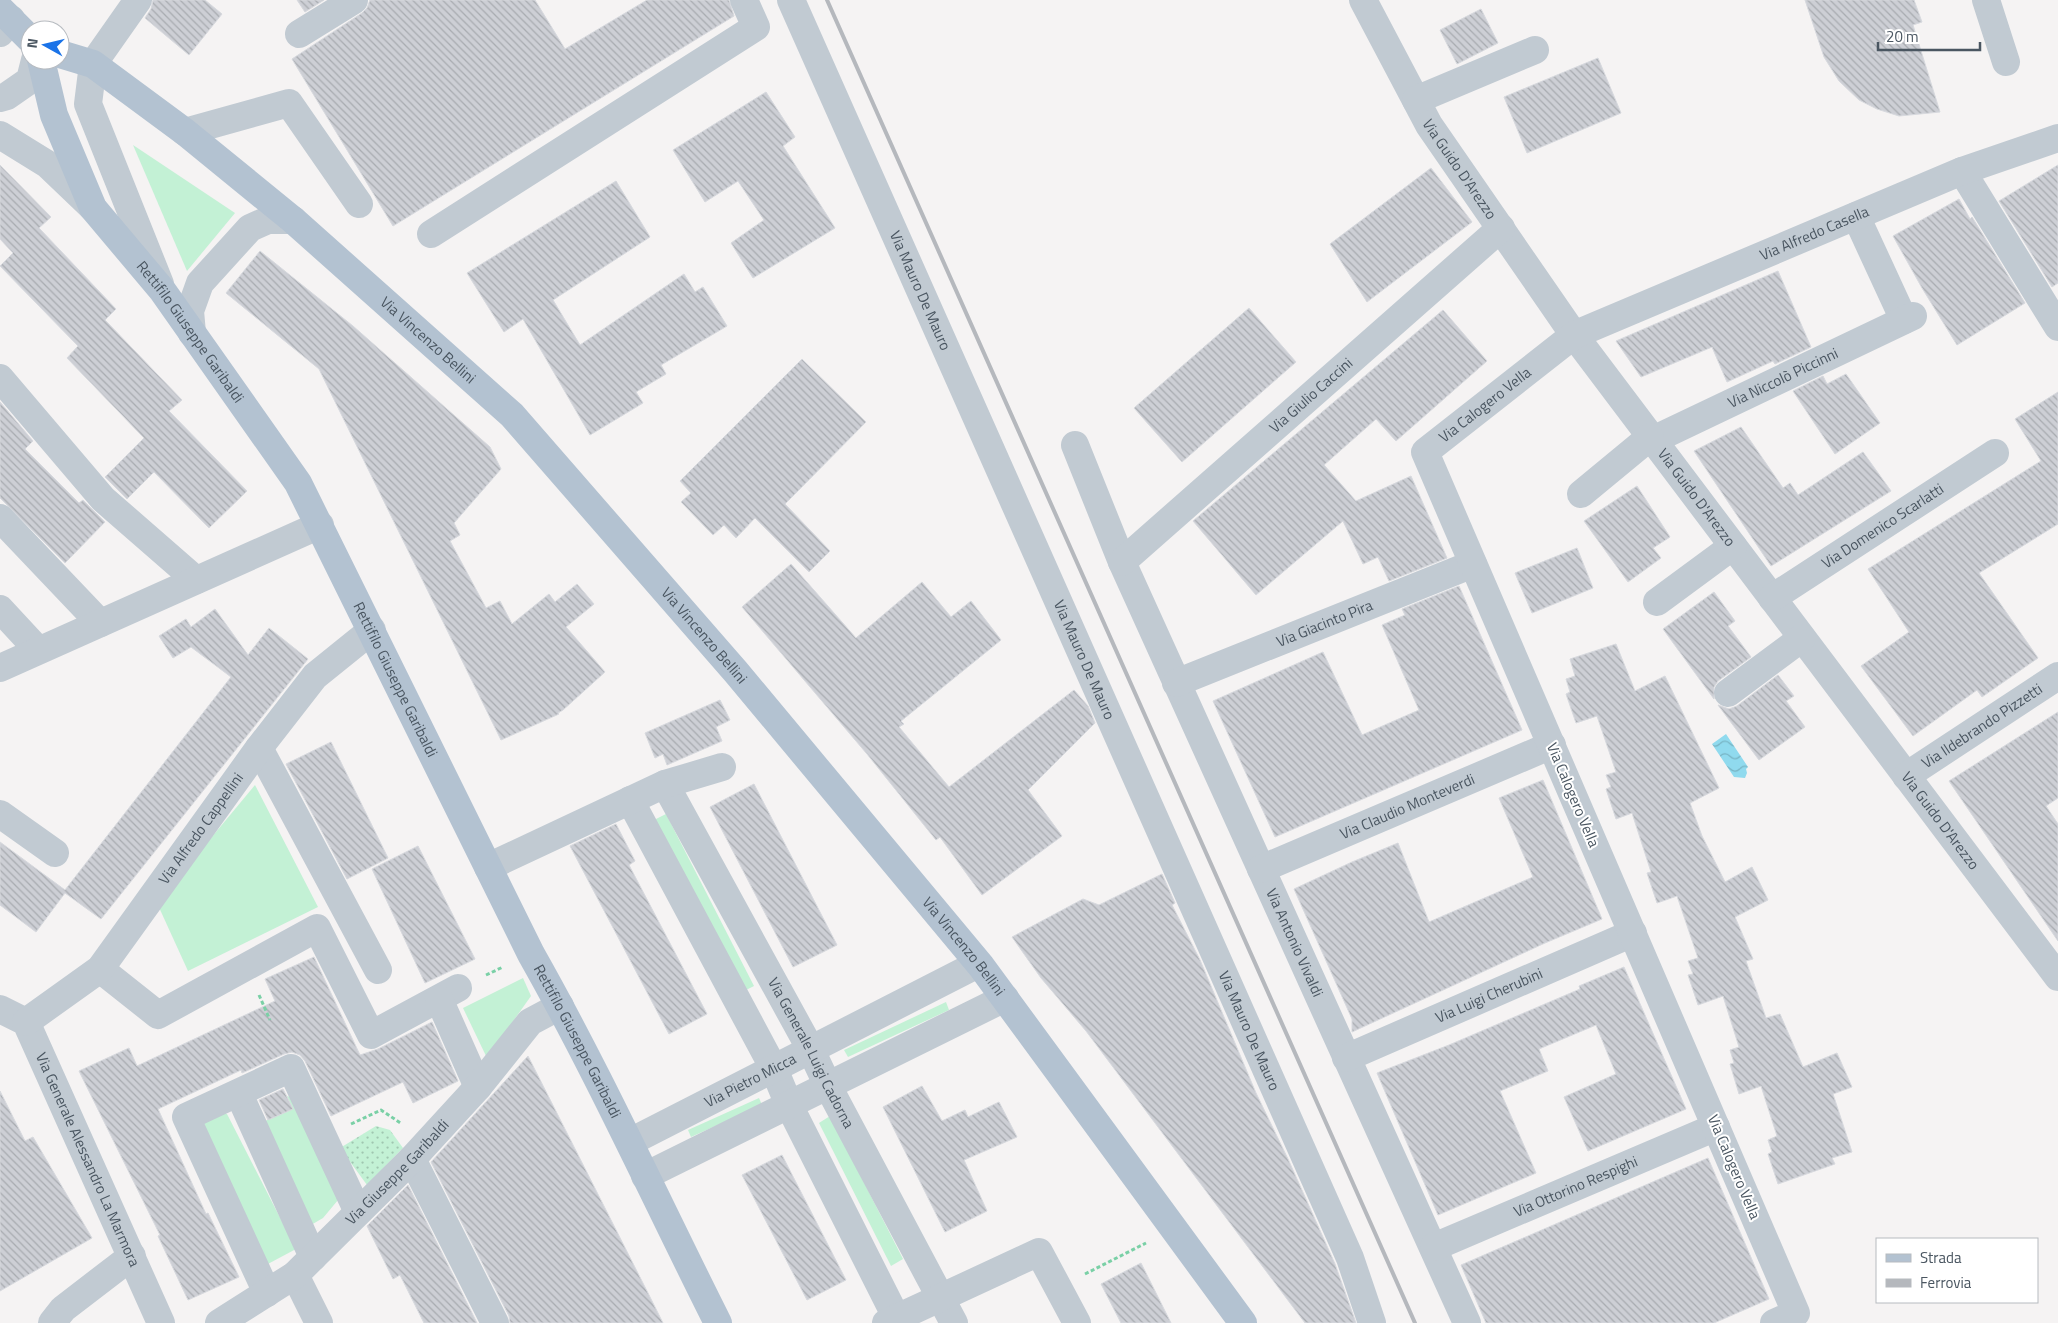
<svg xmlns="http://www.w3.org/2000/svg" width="2058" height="1323" viewBox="0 0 2058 1323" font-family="'Titillium Web',sans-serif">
	<defs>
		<pattern id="garden-dots" width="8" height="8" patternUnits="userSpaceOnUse" patternTransform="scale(1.25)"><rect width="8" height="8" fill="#c3f1d5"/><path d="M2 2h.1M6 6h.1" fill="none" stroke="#a0c6b0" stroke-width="1.8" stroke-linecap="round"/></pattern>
		<pattern id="water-waves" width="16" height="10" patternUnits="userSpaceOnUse" patternTransform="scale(1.25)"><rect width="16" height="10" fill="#90daee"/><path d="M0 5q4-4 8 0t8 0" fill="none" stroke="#78b4c4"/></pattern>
		<pattern id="building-back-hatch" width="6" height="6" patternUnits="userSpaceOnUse" patternTransform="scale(1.25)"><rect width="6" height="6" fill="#cdcfd5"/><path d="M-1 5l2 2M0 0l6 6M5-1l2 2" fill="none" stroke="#a8abb0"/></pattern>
	</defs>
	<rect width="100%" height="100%" fill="#f5f3f3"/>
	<g fill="#c3f1d5">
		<path d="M133,145L235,213L187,271Z"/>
		<path d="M255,785L318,907L188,971L157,903Z"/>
		<path d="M666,814L754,986L742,992L654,820Z"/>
		<path d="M523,978L531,996L487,1058L463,1008Z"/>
		<path d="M946,1002L949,1010L848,1057L844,1050Z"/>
		<path d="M287,1096L294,1098L338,1200L323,1218L311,1225L265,1121L293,1109Z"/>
		<path d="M759,1098L762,1105L691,1137L688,1130Z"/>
		<path d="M219,1112L227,1114L296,1249L266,1265L198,1127Z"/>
		<path d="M830,1116L903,1259L891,1266L819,1123Z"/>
	</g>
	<path fill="url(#garden-dots)" d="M376,1126L390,1130L403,1148L367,1185L340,1148Z"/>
	<path fill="url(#water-waves)" d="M1726,734L1748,767L1746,769L1747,773L1745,778L1734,777L1712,744Z"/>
	<g fill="url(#building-back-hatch)" stroke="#d7d9de">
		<path d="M153,0H205L222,14L189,55L145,18L151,9Z"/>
		<path d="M297,0H324L305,12Z"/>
		<path d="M370,0H535L565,49L647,0H729L734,16L393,226L292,59L362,13L367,8Z"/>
		<path d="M1805,0H1914L1922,22L1913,25L1940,112L1899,116L1877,109L1859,100L1839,81L1824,57Z"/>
		<path d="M1481,9L1498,43L1457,64L1440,30Z"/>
		<path d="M1598,58L1621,113L1527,153L1504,97Z"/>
		<path d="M766,92L795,137L783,146L835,228L753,278L731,243L764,220L738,181L705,202L673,150Z"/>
		<path d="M0,165L51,217L39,228L116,309L105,320L182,400L169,411L247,491L209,528L154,472L127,499L105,477L144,438L67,358L78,346L0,266L13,253L0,239Z"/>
		<path d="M2058,165V283L2052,287L1999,201Z"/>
		<path d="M1431,168L1472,222L1367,302L1330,244Z"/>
		<path d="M616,181L650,237L553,300L580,345L684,274L695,292L703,287L727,326L661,365L666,374L636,392L643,403L590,435L523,319L504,332L467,273Z"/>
		<path d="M1959,199L1970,219L1972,217L2025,303L1957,345L1922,288L1893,236Z"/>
		<path d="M260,251L353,326L490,447L501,469L454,523L460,535L450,541L486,608L500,601L512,624L549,594L555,602L577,584L594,604L566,627L605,672L563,710L558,713L559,714L501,740L319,369L226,293Z"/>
		<path d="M1778,271L1811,347L1775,364L1773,361L1727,382L1712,347L1641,377L1616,341Z"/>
		<path d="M1249,308L1296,362L1182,462L1134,408Z"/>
		<path d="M1443,310L1487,361L1396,441L1376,419L1324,465L1356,501L1411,476L1447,558L1389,581L1378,557L1363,564L1343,521L1256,595L1193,521Z"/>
		<path d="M802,359L866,422L785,504L830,551L809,572L755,518L736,538L724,525L713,535L681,502L691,493L680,481Z"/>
		<path d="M1846,374L1880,423L1835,454L1793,391L1823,376L1827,384Z"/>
		<path d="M2058,392V524L1979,573L2038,658L1982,697L1977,690L1913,736L1861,666L1909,632L1868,569L2041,461L2015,419Z"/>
		<path d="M0,402L33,441L25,449L79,503L83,500L105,522L65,563L0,498Z"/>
		<path d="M1741,427L1783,488L1790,483L1798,495L1863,452L1891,491L1771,566L1694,451Z"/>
		<path d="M1637,486L1670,537L1653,548L1661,558L1628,582L1584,521Z"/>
		<path d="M1577,548L1593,588L1532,613L1515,573Z"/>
		<path d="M791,564L856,638L922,582L951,617L971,601L1001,640L901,721L904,724L899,727L949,787L1074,690L1088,706L1095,723L1028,790L1062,836L982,895L940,837L936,840L867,754L742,607Z"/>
		<path d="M1459,586L1522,730L1275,837L1213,701L1323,652L1362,735L1419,710L1382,625L1405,615L1402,609Z"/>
		<path d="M1714,592L1735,621L1728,626L1751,657L1718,681L1714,687V699L1663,629Z"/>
		<path d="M215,609L248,655L269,628L308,659L101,919L65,893L36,932L0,905V842L65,890L231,677L191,647L173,658L159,636L186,619L191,627Z"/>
		<path d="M1616,644L1635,691L1665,676L1719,788L1690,803L1702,836L1725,882L1752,867L1768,900L1735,917L1753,959L1746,961L1766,1018L1780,1014L1803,1067L1837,1053L1852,1087L1833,1094L1852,1152L1832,1158L1835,1164L1778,1184L1768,1154L1772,1152L1768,1140L1777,1136L1761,1086L1739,1094L1730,1064L1734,1063L1730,1050L1739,1047L1723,996L1698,1005L1688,975L1693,974L1688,961L1698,958L1677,896L1657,903L1647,873L1651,872L1632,813L1616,819L1606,789L1611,787L1606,775L1616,772L1597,716L1576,723L1566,694L1570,692L1566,679L1575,676L1570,659Z"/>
		<path d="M1778,675L1794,696L1786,701L1805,727L1759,760L1718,705L1729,709L1737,706Z"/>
		<path d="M720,700L730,720L716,727L722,741L667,765L663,754L655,758L645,733Z"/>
		<path d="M2058,712V798L2046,806L2058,824V941L1949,781Z"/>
		<path d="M331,742L388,858L347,879L286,764Z"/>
		<path d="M1543,780L1602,919L1545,943L1352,1032V1019L1294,889L1352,862L1398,843L1429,922L1533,877L1499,798Z"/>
		<path d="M754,784L837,945L793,967L710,807Z"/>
		<path d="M616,824L635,861L629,865L707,1014L669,1034L570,846Z"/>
		<path d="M418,846L475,959L425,983L372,869Z"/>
		<path d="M1162,874L1175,903L1172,905L1200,960L1256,1093L1288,1159L1335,1264L1356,1323H1305L1086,1031L1041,978L1012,937L1083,899L1099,905Z"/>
		<path d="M314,957L360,1055L378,1049L432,1022L458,1081L413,1103L403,1082L331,1116L305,1061L300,1055L292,1052L284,1054L242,1073L241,1070L158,1109L206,1214L208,1213L239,1277L188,1300L158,1236L160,1235L79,1071L129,1048L137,1066L275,1001L265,979Z"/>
		<path d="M1624,967L1686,1109L1588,1151L1564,1097L1616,1074L1596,1025L1539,1049L1548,1071L1500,1091L1536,1173L1438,1215L1377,1073L1449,1045L1580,989L1579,986Z"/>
		<path d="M528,1056L650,1297L663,1323H510L509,1316L431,1162Z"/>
		<path d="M922,1086L942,1121L965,1110L968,1117L999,1102L1017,1137L964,1160L987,1211L945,1232L883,1107Z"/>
		<path d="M283,1089L293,1109L268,1120L259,1100Z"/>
		<path d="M0,1091L25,1141L33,1137L92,1238L0,1291Z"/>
		<path d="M782,1155L846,1280L807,1300L742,1175Z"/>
		<path d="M1708,1158L1769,1299L1714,1323H1486L1461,1265Z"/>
		<path d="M408,1185L477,1323H424L400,1275L393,1279L367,1226Z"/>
		<path d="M1141,1263L1171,1323H1121L1101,1284Z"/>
	</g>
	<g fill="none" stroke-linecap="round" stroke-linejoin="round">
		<g stroke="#7ad0a6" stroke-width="3" stroke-dasharray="4 2.5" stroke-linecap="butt">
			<path d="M486,975L503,967"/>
			<path d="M259,995L270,1020"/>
			<path d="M351,1124L381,1110L402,1124"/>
			<path d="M1085,1274L1146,1243"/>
		</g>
		<g stroke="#c1cad2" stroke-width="28">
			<path d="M138,0L93,64L88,104L160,284"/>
			<path id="s1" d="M791,0L1350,1258L1372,1323"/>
			<path id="s2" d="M1363,0L1429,125L1574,335L2058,977"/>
			<path d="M1986,0L2006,62"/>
			<path d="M0,33L11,19"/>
			<path d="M299,34L354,0"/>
			<path d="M0,98L7,96L30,80L35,60"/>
			<path d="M1416,100L1535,50"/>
			<path d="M185,132L289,103L359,204"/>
			<path d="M0,135L47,164L93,208"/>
			<path d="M1962,171L2058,327"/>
			<path d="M1856,216L1904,320"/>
			<path d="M431,234L756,27L744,0"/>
			<path d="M192,333L190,311L200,283L250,228L268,220H293"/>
			<path d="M0,378L103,499L196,580"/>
			<path id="s3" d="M1653,440L1913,316"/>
			<path id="s4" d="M1075,445L1122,562L1467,1323"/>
			<path d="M1581,494L1650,437"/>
			<path d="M0,518L100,623"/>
			<path id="s5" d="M1122,562L1501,228"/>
			<path id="s6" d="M1772,598L1995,453"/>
			<path d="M1657,602L1733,546"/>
			<path d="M0,609L38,650"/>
			<path d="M0,668L320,525"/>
			<path id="s7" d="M1176,683L1473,564"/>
			<path d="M1728,693L1802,638"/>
			<path d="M259,748L378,970"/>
			<path id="s8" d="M1906,776L2058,676"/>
			<path id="s9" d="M665,784L811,1050L828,1086L954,1323"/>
			<path d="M630,800L774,1069L789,1105L899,1323"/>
			<path d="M0,814L55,853"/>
			<path d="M488,867L665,784L722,767"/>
			<path id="s10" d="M1261,869L1552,745"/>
			<path d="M100,969L158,1015L317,928L371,1035L458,988"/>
			<path d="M439,999L478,1087"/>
			<path id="s11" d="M0,1009L26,1022L161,1323"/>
			<path id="s12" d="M26,1022L100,969L259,748L315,676L372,630"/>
			<path id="s13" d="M1346,1058L1633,933"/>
			<path d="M239,1094L313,1257"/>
			<path id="s14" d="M630,1142L978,964"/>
			<path d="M412,1159L495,1323"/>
			<path d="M645,1176L1005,998"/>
			<path id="s15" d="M1434,1247L1716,1127"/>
			<path d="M295,1275L319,1323"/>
			<path d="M267,1293L186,1117L291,1068L358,1212"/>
			<path d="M52,1323L63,1309L132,1256"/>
			<path id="s16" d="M219,1323L295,1275L412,1159L478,1087L530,1022L560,1006"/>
			<path d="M886,1323L1039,1252L1077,1323"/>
			<path id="s17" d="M1774,1323L1796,1313L1425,452L1574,335L1962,171L2058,138"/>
		</g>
		<g stroke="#b3c2d1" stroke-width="28">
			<path d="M0,9L30,39"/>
			<path id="s18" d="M60,54L93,64L185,132L293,220L512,415L736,672L981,966L1243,1323"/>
			<path id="s19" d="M41,60L54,115L93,208L162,290L298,483L531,954C599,1074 656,1200 718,1323"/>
		</g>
		<path stroke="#b5b8bd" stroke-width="4" d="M827,0L1415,1323"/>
	</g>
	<g text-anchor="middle" stroke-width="4" stroke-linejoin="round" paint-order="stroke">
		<g font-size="15" fill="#4a5661" stroke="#fff">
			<text dy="5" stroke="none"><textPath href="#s2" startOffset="195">Via Guido D'Arezzo</textPath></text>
			<text dy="5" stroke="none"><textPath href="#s17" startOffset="1412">Via Alfredo Casella</textPath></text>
			<text dy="5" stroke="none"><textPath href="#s1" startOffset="318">Via Mauro De Mauro</textPath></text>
			<text dy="5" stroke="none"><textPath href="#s19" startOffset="315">Rettifilo Giuseppe Garibaldi</textPath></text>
			<text dy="5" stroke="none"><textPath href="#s18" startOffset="469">Via Vincenzo Bellini</textPath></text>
			<text dy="5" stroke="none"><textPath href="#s3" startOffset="144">Via Niccolò Piccinni</textPath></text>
			<text dy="5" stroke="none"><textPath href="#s5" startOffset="252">Via Giulio Caccini</textPath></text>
			<text dy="5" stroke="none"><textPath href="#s17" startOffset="1038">Via Calogero Vella</textPath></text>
			<text dy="5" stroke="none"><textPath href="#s2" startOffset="600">Via Guido D'Arezzo</textPath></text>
			<text dy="5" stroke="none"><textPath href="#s6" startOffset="132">Via Domenico Scarlatti</textPath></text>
			<text dy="5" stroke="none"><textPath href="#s7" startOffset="160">Via Giacinto Pira</textPath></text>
			<text dy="5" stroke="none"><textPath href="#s18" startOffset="874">Via Vincenzo Bellini</textPath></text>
			<text dy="5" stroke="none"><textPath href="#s1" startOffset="722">Via Mauro De Mauro</textPath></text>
			<text dy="5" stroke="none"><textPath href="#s19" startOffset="720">Rettifilo Giuseppe Garibaldi</textPath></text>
			<text dy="5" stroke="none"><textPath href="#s8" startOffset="91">Via Ildebrando Pizzetti</textPath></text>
			<text transform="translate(1573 795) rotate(67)" y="5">Via Calogero Vella</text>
			<text dy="5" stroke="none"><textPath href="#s10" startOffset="159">Via Claudio Monteverdi</textPath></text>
			<text dy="5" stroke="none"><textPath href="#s2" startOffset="1005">Via Guido D'Arezzo</textPath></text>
			<text dy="5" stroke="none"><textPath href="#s12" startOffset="264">Via Alfredo Cappellini</textPath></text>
			<text dy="5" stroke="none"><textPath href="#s4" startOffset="544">Via Antonio Vivaldi</textPath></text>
			<text dy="5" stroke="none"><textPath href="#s18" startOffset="1279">Via Vincenzo Bellini</textPath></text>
			<text dy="5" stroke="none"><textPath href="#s13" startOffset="156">Via Luigi Cherubini</textPath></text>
			<text dy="5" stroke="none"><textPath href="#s1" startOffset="1128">Via Mauro De Mauro</textPath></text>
			<text dy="5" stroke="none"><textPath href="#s19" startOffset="1125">Rettifilo Giuseppe Garibaldi</textPath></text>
			<text dy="5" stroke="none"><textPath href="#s9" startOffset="306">Via Generale Luigi Cadorna</textPath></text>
			<text dy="5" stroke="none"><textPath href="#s14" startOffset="135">Via Pietro Micca</textPath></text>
			<text dy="5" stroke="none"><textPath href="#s11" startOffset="180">Via Generale Alessandro La Marmora</textPath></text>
			<text transform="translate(1734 1167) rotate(67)" y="5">Via Calogero Vella</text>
			<text dy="5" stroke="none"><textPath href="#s16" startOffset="235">Via Giuseppe Garibaldi</textPath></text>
			<text dy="5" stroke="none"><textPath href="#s15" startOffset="154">Via Ottorino Respighi</textPath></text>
		</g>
	</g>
	<rect x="1876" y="1238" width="162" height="65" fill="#ffffff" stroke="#b7bbc0"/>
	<rect x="1886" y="1254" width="25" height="8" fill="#b3c2d1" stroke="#b7bbc0"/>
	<text x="1920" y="1263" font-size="15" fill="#4a5661">Strada</text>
	<rect x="1886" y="1279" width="25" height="8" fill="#b5b8bd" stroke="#b7bbc0"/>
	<text x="1920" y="1288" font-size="15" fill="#4a5661">Ferrovia</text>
	<g transform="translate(45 45) rotate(278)"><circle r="24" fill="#ffffff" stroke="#b7bbc0"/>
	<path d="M0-4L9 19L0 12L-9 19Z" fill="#1a73e8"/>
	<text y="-8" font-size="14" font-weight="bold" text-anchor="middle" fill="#4a5661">N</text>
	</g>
	<path d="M1878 42v8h102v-8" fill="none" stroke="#4a5661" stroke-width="2.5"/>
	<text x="1886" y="42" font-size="15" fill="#4a5661" stroke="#ffffff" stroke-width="4" paint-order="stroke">20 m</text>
</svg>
